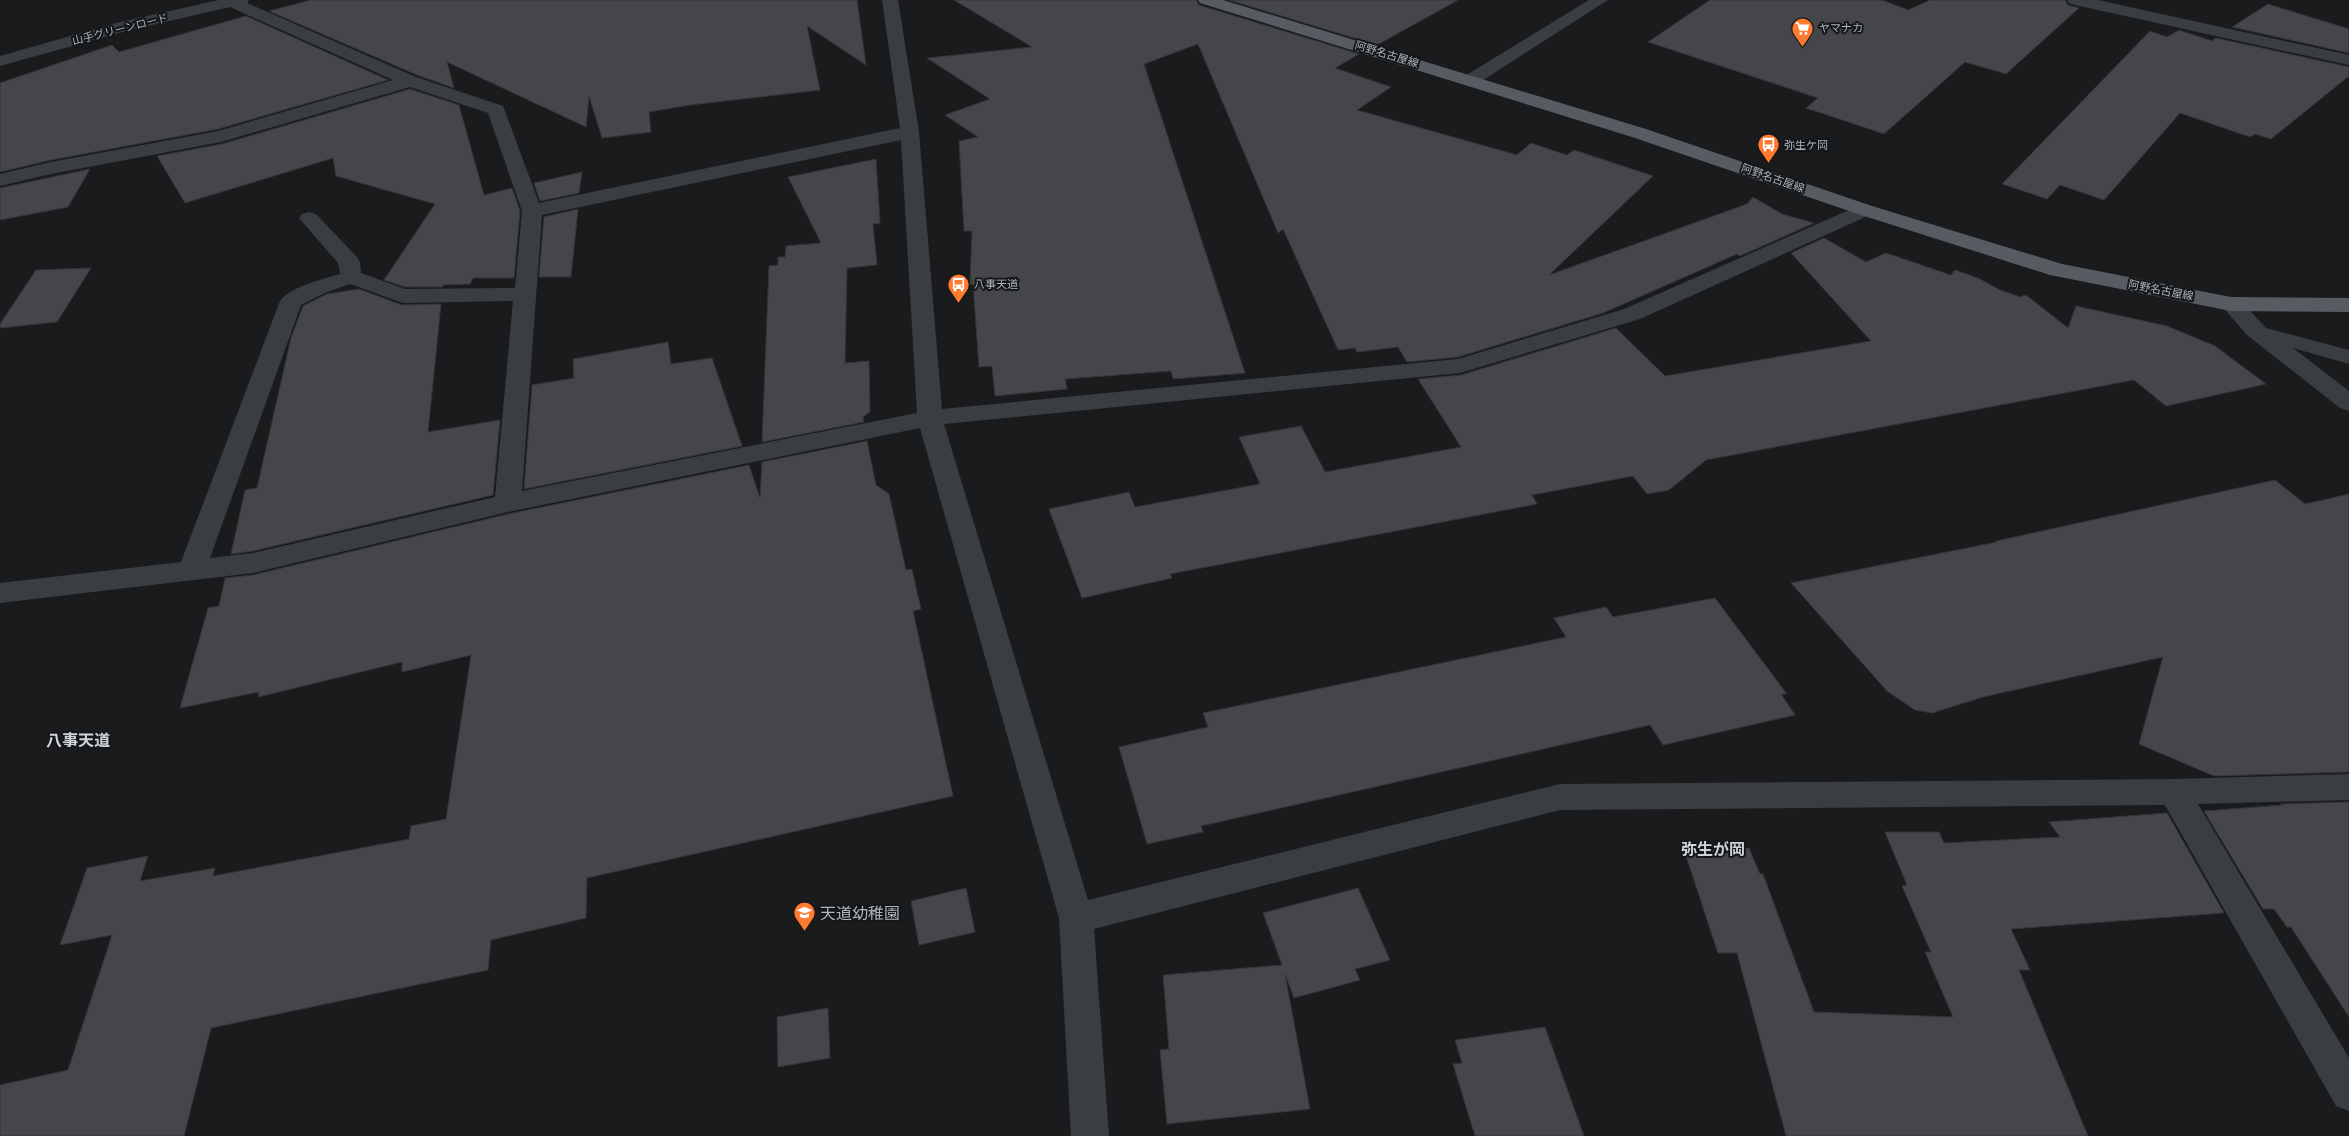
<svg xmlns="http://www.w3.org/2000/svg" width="2349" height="1136" viewBox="0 0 2349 1136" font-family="Arial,'Noto Sans JP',sans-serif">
	<rect width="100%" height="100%" fill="#1a1b1c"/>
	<g fill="#44464a" stroke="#343539">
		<path d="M311,0H857L866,65L807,26L820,90L690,105L649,112L651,132L602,138L589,96L586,127L447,62L454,88L417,75L269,11Z"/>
		<path d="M954,0H1196L1199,5L1359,54L1335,68L1391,87L1357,110L1517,155L1531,143L1567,155L1574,150L1653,176L1549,275L1747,204L1753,197L1782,214L1814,223L1740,256L1737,254L1603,313L1458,357L1407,362L1398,347L1357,352L1355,348L1338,350L1283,229L1278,233L1198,44L1144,64L1245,373L1173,379L1171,371L1065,379L1067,389L995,396L992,366L979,367L973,284H970L972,231H964L959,141L978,137L945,115L990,99L927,58L1032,47Z"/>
		<path d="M1229,0H1458L1377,45Z"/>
		<path d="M1710,0H1882L1908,10L1930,0H2065L2068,5L2079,8L2006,74L1965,62L1884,134L1806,108L1818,98L1648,42Z"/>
		<path d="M2268,4L2349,29V53L2232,27Z"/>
		<path d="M246,16L388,80L218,129L51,160L0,172V83L112,45L119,52Z"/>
		<path d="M2179,30L2212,41L2216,38L2349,67V76L2271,139L2255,134L2250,137L2180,113L2104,200L2060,185L2047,199L2002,184L2150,31L2167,37Z"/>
		<path d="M410,89L459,105L484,195L512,188L520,211L514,278H473L470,284L443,285V287H405L384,280L435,204L336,176L333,158L185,203L157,156L222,144Z"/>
		<path d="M876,159L880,223L873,224L877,265L847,268L845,363L869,361L870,412L863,417L864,422L762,442L769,266L778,265V257H785L786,246L821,243L788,177Z"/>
		<path d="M90,169L68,207L0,220V188Z"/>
		<path d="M582,172L579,193L540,201L534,183Z"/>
		<path d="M578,209L571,277H539L544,217Z"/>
		<path d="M1824,238L1866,262L1886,253L1951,275L1955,270L1978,278L2000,290L2020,297L2026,295L2068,328L2076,306L2167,326L2215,346L2266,384L2166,406L2134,380L1706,460L1669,490L1647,494L1633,476L1532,495L1537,504L1170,574L1172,578L1082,598L1049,509L1129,492L1135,507L1260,484L1239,437L1301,426L1325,472L1461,447L1418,379L1461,375L1616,328L1665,376L1871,341L1791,253Z"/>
		<path d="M91,268L57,322L0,328V324L36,270Z"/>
		<path d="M359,289L402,305L441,304L428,432L500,420L493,495L253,551L231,554L245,490L257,488L291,338L303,306L327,294Z"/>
		<path d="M668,342L671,364L712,358L742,446L524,489L532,385L574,378L573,359Z"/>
		<path d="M867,441L876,485L889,494L906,570L912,569L921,609L913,611L953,796L587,878L586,918L491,940L488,970L211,1028L184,1136H0V1085L68,1070L112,935L60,945L87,868L148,856L140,881L215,868L213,876L409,839L411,826L446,819L471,655L402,672V662L258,697L259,692L180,708L208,608L219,606L225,578L253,575L508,514L749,465L760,498L762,462Z"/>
		<path d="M2275,480L2305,504L2349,494V772L2214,776L2139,744L2163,657L1983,697L1932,713L1915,710L1887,691L1791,583L1997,542L1996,541Z"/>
		<path d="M1715,598L1787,694H1781L1795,715L1663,745L1650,725L1201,826L1203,832L1147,844L1119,747L1208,727L1203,713L1566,637L1554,618L1606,607L1613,617Z"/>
		<path d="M2349,802V1017L2291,927H2287L2274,909H2263L2204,811L2283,805L2280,804Z"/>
		<path d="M2167,813L2224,913L2011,929L2030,970H2019L2088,1136H1786L1737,953H1718L1684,850L1749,848L1760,874H1763L1814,1012L1953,1017L1925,952H1931L1902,886L1907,885L1885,832H1939L1944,843L2060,837L2049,822Z"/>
		<path d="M966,888L975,932L919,945L911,901Z"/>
		<path d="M1358,888L1390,960L1355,969L1360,980L1294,998L1285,974L1310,1109L1167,1124L1160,1050L1169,1049L1163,975L1282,965L1263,913Z"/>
		<path d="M828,1008L830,1058L778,1067L777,1017Z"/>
		<path d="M1545,1027L1584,1136H1475L1453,1064L1462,1063L1455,1040Z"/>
	</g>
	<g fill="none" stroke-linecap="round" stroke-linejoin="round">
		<g fill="#3a3e42" fill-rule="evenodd">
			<path d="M219,0H249L247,3L416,77L503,106L539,203L900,128L882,0H898L919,132L942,409L1458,359L1624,309L1858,206L1865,204L1872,206L1875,210L1872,214L1640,319L1460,373L944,424L1088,900L1560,784L2174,779L2349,774V800L2198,804L2349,1058V1111L2336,1106L2165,805L1560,810L1094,929L1109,1136H1071L1059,918L920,428L508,512L253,573L0,603V583L181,562L280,301C290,287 323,279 340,274L338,263L299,218L302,214L309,212L316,214L357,257L360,262L361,273L405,289L515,288L522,211L488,113L410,87L221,142L51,174L0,186V174L51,162L218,131L393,80L230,7L126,31L0,66V56L116,23ZM901,140L917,413L522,491L542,215ZM350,284L403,303L513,301L495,497L253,553L210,558L301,305L327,292Z"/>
			<path d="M1589,0H1608L1477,84H1465L1462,80L1465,76Z"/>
			<path d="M2067,0H2098L2349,55V65L2075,5L2069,3Z"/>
			<path d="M2231,297L2239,299L2266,328L2349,350V364L2293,348L2349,391V411L2340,408L2247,335L2220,304L2223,299Z"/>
		</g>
		<path fill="#565c61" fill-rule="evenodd" d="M1198,0H1223L1646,129L1872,206L2062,264L2231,297L2349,298V312L2231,311L2050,275L1858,214L1632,137L1200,3Z"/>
	</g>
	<defs>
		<symbol id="supermarket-pin" viewBox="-11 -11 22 30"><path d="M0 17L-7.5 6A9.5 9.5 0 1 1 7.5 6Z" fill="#ff792f" stroke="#151618"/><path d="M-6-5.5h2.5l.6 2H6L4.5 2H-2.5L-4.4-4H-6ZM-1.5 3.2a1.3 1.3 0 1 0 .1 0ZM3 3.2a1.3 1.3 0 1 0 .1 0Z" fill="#fff"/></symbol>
		<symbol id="bus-pin" viewBox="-11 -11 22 30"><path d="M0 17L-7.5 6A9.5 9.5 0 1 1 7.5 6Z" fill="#ff792f" stroke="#151618"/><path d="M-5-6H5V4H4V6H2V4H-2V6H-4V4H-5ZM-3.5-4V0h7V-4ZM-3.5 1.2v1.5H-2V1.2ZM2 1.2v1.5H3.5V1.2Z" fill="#fff"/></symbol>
		<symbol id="school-pin" viewBox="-11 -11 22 30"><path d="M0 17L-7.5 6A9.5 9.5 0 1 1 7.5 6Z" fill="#ff792f" stroke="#151618"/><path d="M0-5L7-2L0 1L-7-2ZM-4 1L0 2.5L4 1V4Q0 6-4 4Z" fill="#fff"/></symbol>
	</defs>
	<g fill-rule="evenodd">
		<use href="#supermarket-pin" x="1790" y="16" width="25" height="34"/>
		<use href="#bus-pin" x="1756" y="132" width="25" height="34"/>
		<use href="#bus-pin" x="946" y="272" width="25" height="34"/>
		<use href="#school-pin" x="792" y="900" width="25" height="34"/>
	</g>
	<g text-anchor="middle" stroke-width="4" stroke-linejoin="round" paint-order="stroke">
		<g font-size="11" fill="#abb6bd" stroke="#151618" text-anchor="start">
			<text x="1819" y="32">ヤマナカ</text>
			<text x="1784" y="149">弥生ケ岡</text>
			<text x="974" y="288">八事天道</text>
		</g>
		<g font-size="11" fill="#abb6bd" stroke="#151618">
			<text transform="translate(120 29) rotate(-14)" y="4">山手グリーンロード</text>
			<text transform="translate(1387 54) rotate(17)" y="4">阿野名古屋線</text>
			<text transform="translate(1773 178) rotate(19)" y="4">阿野名古屋線</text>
			<text transform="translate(2161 290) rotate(11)" y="4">阿野名古屋線</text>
		</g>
		<g font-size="16" font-weight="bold" fill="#cdd3d9" stroke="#151618">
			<text x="78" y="746">八事天道</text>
			<text x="1713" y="855">弥生が岡</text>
		</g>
		<g font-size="16" fill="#abb6bd" stroke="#151618" text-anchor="start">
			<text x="820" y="919">天道幼稚園</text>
		</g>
	</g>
</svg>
